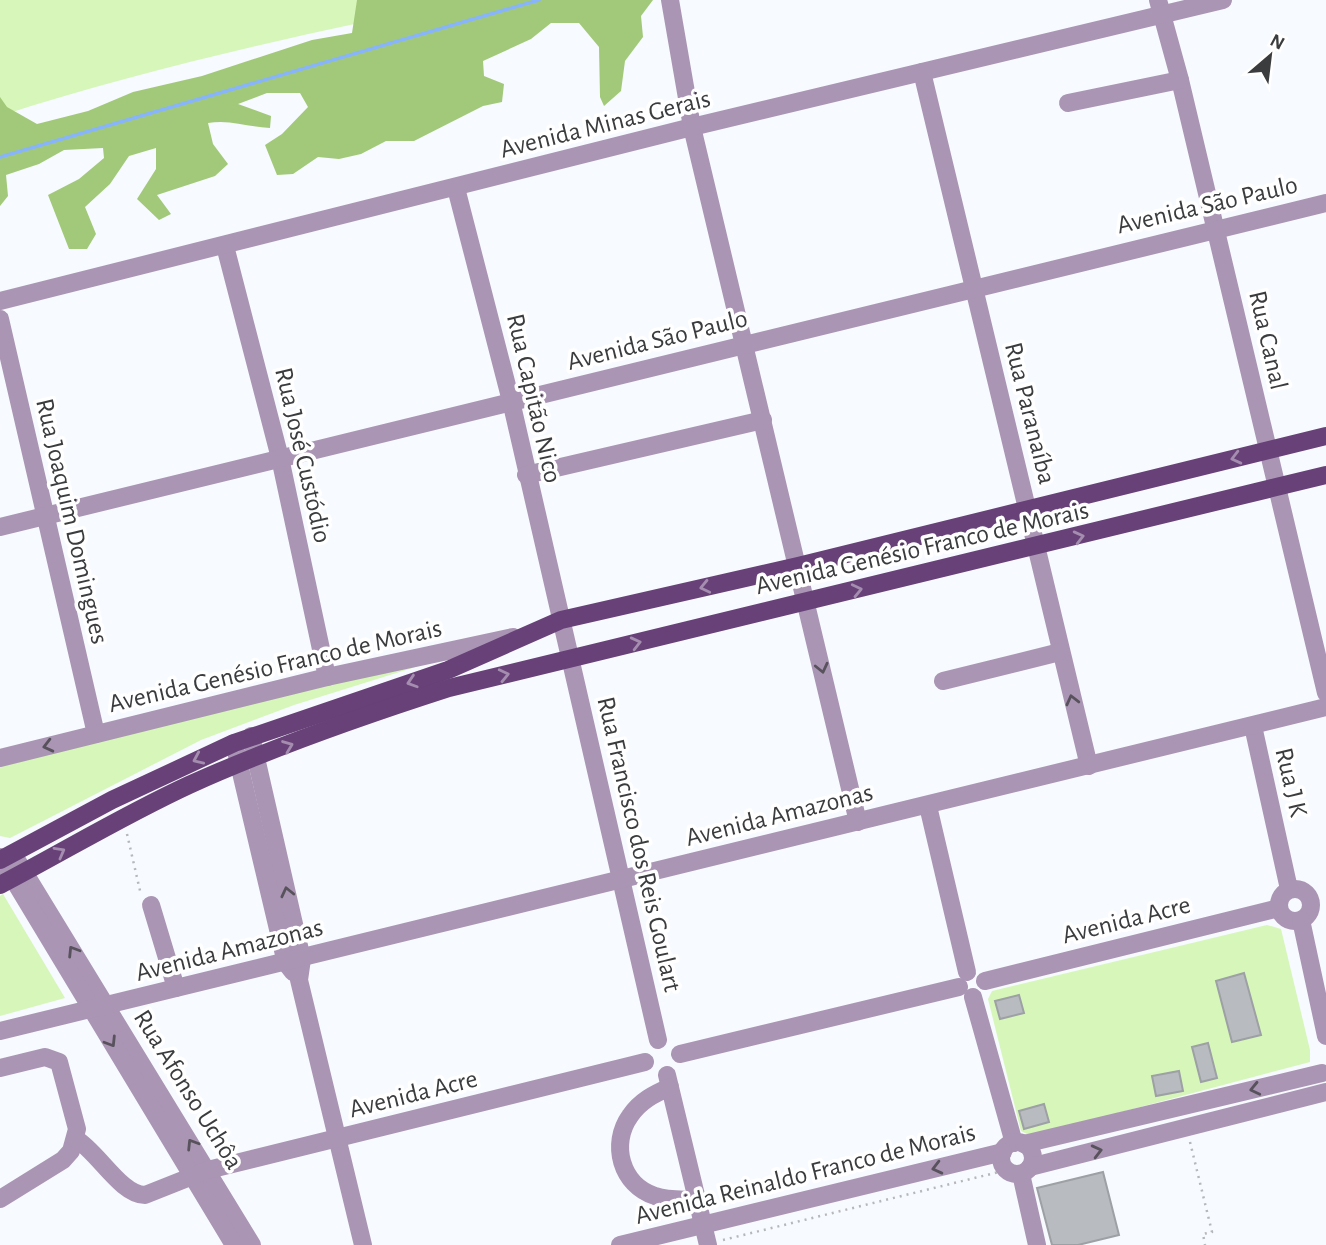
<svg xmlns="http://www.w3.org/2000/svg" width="1326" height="1245" viewBox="0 0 1326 1245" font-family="'Alegreya Sans',sans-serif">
	<rect width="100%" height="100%" fill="#f7fafe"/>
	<g fill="#d7f6b9">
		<path d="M0,0H467C310,33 154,66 0,116Z"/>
		<path d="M424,661L425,664L294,705L201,740L10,838L0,836V765Z"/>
		<path d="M3,894L65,998L0,1016V896Z"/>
		<path d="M1267,925L1281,929L1310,1050V1062L1031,1136L1021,1131L988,999L992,991Z"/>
	</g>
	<path fill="#a2c979" d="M357,0H653L641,16L643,37L625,61L621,91L604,106L600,97L599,47L579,23H551L531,39L483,61L484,76L504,84L502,102L483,106L414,141H386L361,154L339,159L318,157L293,174L277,175L265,145L282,134L308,107L300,93H267L238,104L271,116L270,128C248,127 230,119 208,123L213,144L228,164L215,176L157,195L171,214L159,220L137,199L156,169V148L129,156L110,184L85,207L96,234L87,249H69L48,195L79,179L104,158L103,148L64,150L39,164L6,175L8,196L0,206V97L7,107L37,124L88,111L133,92L202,76L312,40L352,33Z"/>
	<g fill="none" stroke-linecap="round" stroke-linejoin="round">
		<path stroke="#88b4fb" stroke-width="3.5" d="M0,157L539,0"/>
	</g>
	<g fill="#b8bbbf" stroke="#9da0a4" stroke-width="2">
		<path d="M1244,973L1261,1035L1232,1042L1216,981Z"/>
		<path d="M1019,995L1024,1013L1000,1019L995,1001Z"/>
		<path d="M1208,1043L1217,1078L1201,1082L1192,1047Z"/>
		<path d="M1179,1071L1183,1091L1156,1096L1152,1076Z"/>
		<path d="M1044,1104L1049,1122L1024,1129L1019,1111Z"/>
		<path d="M1103,1172L1119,1235L1078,1245H1052L1037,1188Z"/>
	</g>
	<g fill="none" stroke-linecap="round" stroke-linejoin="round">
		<g stroke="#b5b7ba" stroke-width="2.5" stroke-dasharray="2 5" stroke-linecap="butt">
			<path d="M127,834L141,895"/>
			<path d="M1190,1142L1212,1232L1203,1234L1205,1245"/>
			<path d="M723,1240L1007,1170"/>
		</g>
		<g stroke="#aa95b4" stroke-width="18">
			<path d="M670,0L692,127L858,822"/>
			<path d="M1158,0L1180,80L1326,693"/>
			<path d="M922,72L1089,766"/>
			<path d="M1068,103L1180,80"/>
			<path d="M456,188L511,401L658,1040"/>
			<path d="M225,246L280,458L327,677"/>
			<path d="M0,301L692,127L1223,0"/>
			<path d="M0,319L96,734"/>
			<path d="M526,475L763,420"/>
			<path d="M0,527L1326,203"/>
			<path d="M943,681L1060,652"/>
			<path d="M1253,726L1289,889"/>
			<path d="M251,736L302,959L299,980L363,1245"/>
			<path d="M234,743L286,963L293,972"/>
			<path d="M0,758L327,677L513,637"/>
			<path d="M928,806L967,972"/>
			<path d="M13,854L252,1245"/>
			<path d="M0,857L234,1245"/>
			<circle cx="1295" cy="905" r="16"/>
			<path d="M151,905L176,988"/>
			<path d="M1301,920L1326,1036"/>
			<path d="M985,981L1279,908"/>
			<path d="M973,997L1014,1143"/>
			<path d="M0,1031L1326,707"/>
			<path d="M680,1054L959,987"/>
			<path d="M0,1068L45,1057L59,1062L77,1129L71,1151L63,1160L0,1199"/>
			<path d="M667,1075L708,1245"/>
			<path d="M670,1087C654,1094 640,1101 630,1116C610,1144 621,1185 655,1196C668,1201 684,1199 698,1200"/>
			<path d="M76,1139C98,1152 121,1195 145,1195L208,1170L645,1062"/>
			<circle cx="1017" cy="1158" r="16"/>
			<path d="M1024,1144L1322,1073"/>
			<path d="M1030,1167L1326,1092"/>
			<path d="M1021,1174L1037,1245"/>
			<path d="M620,1245L1003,1152"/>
		</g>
		<g stroke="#674178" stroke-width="18">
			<path d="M0,860L112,800L234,743L448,670L561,620L798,566L1326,436"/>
			<path d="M0,885C63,852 124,815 189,785C273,747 362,716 449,688L1326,475"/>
		</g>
	</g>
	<defs><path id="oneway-chevron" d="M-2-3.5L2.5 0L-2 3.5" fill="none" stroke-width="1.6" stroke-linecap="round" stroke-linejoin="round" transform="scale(1.75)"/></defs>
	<g stroke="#a48dae">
		<use href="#oneway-chevron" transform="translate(1236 458) rotate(166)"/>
		<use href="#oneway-chevron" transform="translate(1079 537) rotate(-14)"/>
		<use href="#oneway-chevron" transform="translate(705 587) rotate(167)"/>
		<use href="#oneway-chevron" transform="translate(857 590) rotate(-13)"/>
		<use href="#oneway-chevron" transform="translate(636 643) rotate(-14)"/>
		<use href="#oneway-chevron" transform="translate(504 675) rotate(-13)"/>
		<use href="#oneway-chevron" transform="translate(412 682) rotate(162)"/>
		<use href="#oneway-chevron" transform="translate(288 746) rotate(-21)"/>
		<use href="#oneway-chevron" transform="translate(198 759) rotate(156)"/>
		<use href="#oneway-chevron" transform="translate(60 852) rotate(-29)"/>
	</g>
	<g stroke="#57525c">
		<use href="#oneway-chevron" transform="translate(822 668) rotate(77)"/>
		<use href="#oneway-chevron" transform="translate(1072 700) rotate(-104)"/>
		<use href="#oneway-chevron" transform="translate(48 746) rotate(166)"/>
		<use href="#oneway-chevron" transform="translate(287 892) rotate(-103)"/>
		<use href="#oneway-chevron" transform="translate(73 951) rotate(-122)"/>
		<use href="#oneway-chevron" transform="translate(111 1042) rotate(58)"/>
		<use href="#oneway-chevron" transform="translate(1255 1089) rotate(167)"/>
		<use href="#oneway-chevron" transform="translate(192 1144) rotate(-122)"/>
		<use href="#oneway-chevron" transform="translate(1097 1151) rotate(-14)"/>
		<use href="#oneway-chevron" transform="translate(937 1168) rotate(166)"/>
	</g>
	<g text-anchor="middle" stroke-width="7" stroke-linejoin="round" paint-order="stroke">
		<g font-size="26" fill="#3b3c3e" stroke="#fff">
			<text transform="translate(605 123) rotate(-14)" y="9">Avenida Minas Gerais</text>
			<text transform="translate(1207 204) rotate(-13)" y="9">Avenida São Paulo</text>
			<text transform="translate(657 339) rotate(-14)" y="9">Avenida São Paulo</text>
			<text transform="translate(1269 340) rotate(77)" y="9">Rua Canal</text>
			<text transform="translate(535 398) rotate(77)" y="9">Rua Capitão Nico</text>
			<text transform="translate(1031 413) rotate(76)" y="9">Rua Paranaíba</text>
			<text transform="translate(304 455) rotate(77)" y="9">Rua José Custódio</text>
			<text transform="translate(73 521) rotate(77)" y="9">Rua Joaquim Domingues</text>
			<text transform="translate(922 547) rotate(-13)" y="9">Avenida Genésio Franco de Morais</text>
			<text transform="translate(275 665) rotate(-13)" y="9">Avenida Genésio Franco de Morais</text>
			<text transform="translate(1292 782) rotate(77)" y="9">Rua J K</text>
			<text transform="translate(779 814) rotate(-14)" y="9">Avenida Amazonas</text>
			<text transform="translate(640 844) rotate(77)" y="9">Rua Francisco dos Reis Goulart</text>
			<text transform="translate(1126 919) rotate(-14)" y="9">Avenida Acre</text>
			<text transform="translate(229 949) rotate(-14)" y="9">Avenida Amazonas</text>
			<text transform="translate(189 1089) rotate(58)" y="9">Rua Afonso Uchôa</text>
			<text transform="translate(413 1093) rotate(-14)" y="9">Avenida Acre</text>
			<text transform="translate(805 1173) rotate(-14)" y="9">Avenida Reinaldo Franco de Morais</text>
		</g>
	</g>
	<g transform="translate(1270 56) rotate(28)" stroke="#ffffff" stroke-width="5" paint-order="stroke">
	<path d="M0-5L12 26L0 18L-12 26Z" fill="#3b3c3e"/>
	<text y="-10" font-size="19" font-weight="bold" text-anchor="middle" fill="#3b3c3e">N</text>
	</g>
</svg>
